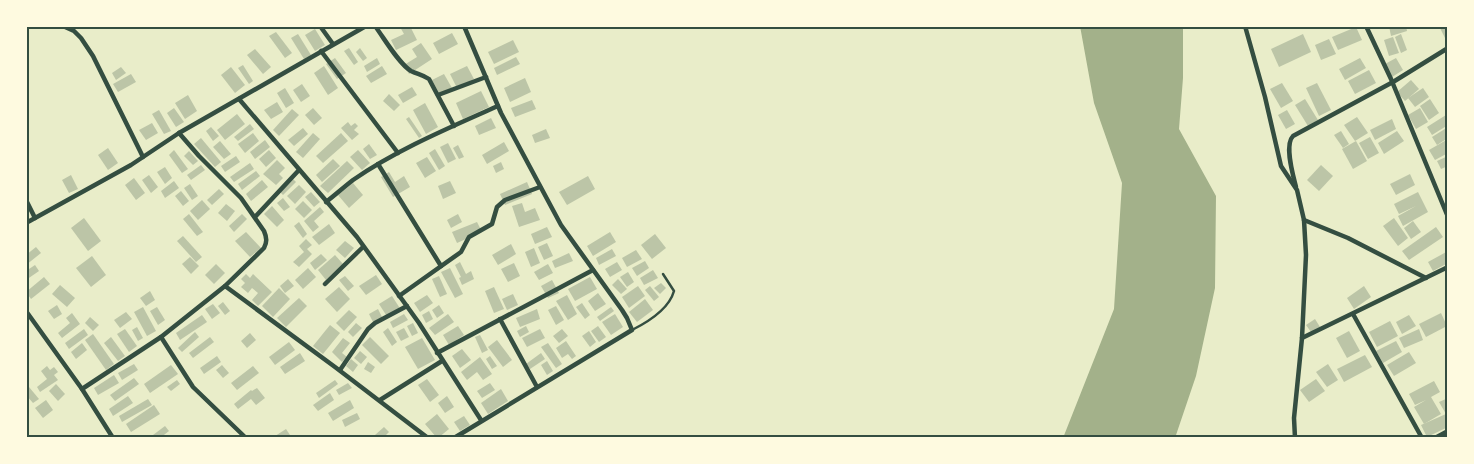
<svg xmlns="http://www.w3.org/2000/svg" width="1474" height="464" viewBox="0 0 1474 464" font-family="Helvetica,sans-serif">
	<rect width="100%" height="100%" fill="#e9edc9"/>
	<path fill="#a3b18a" d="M1080,26H1183V78L1179,129L1216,196L1215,288L1196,376L1175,438H1063L1114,309L1122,183L1094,103Z"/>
	<g fill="#bcc5a7">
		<path d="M402,26H410L417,40L396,50L391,40L404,34L400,27Z"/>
		<path d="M1389,26H1406L1407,31L1391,36Z"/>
		<path d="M1439,26H1448V44Z"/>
		<path d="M1356,27L1362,40L1338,50L1332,37Z"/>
		<path d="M315,29L325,45L315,51L305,35Z"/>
		<path d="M276,32L292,53L285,58L269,36Z"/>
		<path d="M452,33L458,44L439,54L433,43Z"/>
		<path d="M298,34L311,55L304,59L291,38Z"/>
		<path d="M1303,34L1311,52L1279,67L1271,49Z"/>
		<path d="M1401,34L1407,50L1401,53L1395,37Z"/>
		<path d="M1393,37L1399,53L1389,56L1384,40Z"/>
		<path d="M1329,39L1336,54L1321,60L1315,45Z"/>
		<path d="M513,40L519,52L494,64L488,52Z"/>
		<path d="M421,43L432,59L409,74L404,65L417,57L412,49Z"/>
		<path d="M349,48L358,62L354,65L344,51Z"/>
		<path d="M360,48L367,58L363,61L356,52Z"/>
		<path d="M255,49L271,67L263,74L247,55Z"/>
		<path d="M516,57L520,64L497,75L494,68Z"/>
		<path d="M335,58L346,73L337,79L326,64Z"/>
		<path d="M377,58L380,64L367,72L364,66Z"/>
		<path d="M1360,58L1366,68L1345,80L1339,69Z"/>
		<path d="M1396,58L1403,70L1392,77L1385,64Z"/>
		<path d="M243,65L253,81L249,84L238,68Z"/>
		<path d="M324,66L338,88L328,95L314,73Z"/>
		<path d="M382,66L387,74L371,83L366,76Z"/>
		<path d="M467,66L474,79L457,88L450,74Z"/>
		<path d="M121,67L126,73L116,80L112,73Z"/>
		<path d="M231,67L245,85L235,93L221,75Z"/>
		<path d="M1369,70L1376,83L1355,94L1348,81Z"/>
		<path d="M131,74L136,82L118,92L113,84Z"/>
		<path d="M444,74L452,88L440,95L432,80Z"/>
		<path d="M525,78L531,92L510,102L504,88Z"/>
		<path d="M1411,80L1419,89L1405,101L1397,92Z"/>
		<path d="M1282,83L1293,101L1281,108L1270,89Z"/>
		<path d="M1317,83L1331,110L1319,116L1306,88Z"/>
		<path d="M302,84L310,96L301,102L293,90Z"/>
		<path d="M412,87L417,95L403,103L398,95Z"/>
		<path d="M285,88L294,103L286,108L277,93Z"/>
		<path d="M1423,88L1429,97L1415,107L1408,98Z"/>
		<path d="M481,91L489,107L463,119L456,103Z"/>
		<path d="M389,94L400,105L394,111L383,101Z"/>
		<path d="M188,95L197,111L185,119L175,103Z"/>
		<path d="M1305,99L1318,120L1308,126L1295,105Z"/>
		<path d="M1430,99L1439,113L1429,120L1420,106Z"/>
		<path d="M532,100L536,109L515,117L511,108Z"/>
		<path d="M277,102L283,112L271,119L264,110Z"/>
		<path d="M425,103L438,127L426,134L413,110Z"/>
		<path d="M174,108L184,122L176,127L167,113Z"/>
		<path d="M313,108L322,118L314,125L305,115Z"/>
		<path d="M1420,108L1428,122L1416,129L1408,115Z"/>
		<path d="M292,109L299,115L279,136L273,130Z"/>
		<path d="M159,110L171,131L164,134L152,114Z"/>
		<path d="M1287,110L1295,124L1286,129L1278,115Z"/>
		<path d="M237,114L245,124L225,140L217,130Z"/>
		<path d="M1446,115L1448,118V125L1432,135L1427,127Z"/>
		<path d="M409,117L422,136L419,138L406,119Z"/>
		<path d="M1357,117L1368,133L1355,141L1344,125Z"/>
		<path d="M491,118L496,128L479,135L475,126Z"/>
		<path d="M1392,119L1396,129L1375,140L1370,130Z"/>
		<path d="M348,122L351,126L355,123L358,126L354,130L359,134L352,140L341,128Z"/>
		<path d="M152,123L158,133L146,140L139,130Z"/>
		<path d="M250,124L254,129L238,141L234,137Z"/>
		<path d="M211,127L219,136L213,141L206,131Z"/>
		<path d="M1448,127V138L1437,145L1432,137Z"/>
		<path d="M303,128L308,134L294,146L288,140Z"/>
		<path d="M546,129L550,138L535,143L532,135Z"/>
		<path d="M1341,131L1349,144L1343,148L1334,135Z"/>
		<path d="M1397,131L1404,141L1384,154L1378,143Z"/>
		<path d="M253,133L259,141L245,153L238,144Z"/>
		<path d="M313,133L320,139L303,158L296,152Z"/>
		<path d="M341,133L348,141L323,163L316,156Z"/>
		<path d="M1370,137L1379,153L1368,159L1359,143Z"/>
		<path d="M201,138L221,162L215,167L194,144Z"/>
		<path d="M1448,139V153L1435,160L1429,150Z"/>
		<path d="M265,140L270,147L255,159L250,152Z"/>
		<path d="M220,141L231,154L224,159L213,147Z"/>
		<path d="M1356,141L1367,161L1353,169L1342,149Z"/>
		<path d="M504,142L509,151L487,164L482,155Z"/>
		<path d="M448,143L456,159L448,163L440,147Z"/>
		<path d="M369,144L377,155L370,159L363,149Z"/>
		<path d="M458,145L464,157L459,159L453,148Z"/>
		<path d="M108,148L118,163L108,170L98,155Z"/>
		<path d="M435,149L445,166L439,170L429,153Z"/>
		<path d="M174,150L188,169L182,173L169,155Z"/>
		<path d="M269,150L276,158L266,167L259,159Z"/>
		<path d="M358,150L370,163L362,170L350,157Z"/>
		<path d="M189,151L198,161L193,165L184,156Z"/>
		<path d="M236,156L240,162L225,172L221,166Z"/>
		<path d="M1448,156V166L1441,169L1437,161Z"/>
		<path d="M427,157L436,171L425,178L416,163Z"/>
		<path d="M333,159L340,166L322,182L316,175Z"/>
		<path d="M277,160L285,168L279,174L283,178L276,185L263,174Z"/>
		<path d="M347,161L354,168L328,193L320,186Z"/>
		<path d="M501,162L504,169L496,173L493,166Z"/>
		<path d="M250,163L254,169L234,182L230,177Z"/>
		<path d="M201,165L205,170L191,180L187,175Z"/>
		<path d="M1321,165L1333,176L1319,191L1307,180Z"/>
		<path d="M165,167L172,178L165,184L157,172Z"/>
		<path d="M256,171L260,176L242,190L238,184Z"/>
		<path d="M389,172L395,182L404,176L410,187L393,197L381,177Z"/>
		<path d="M1410,174L1415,185L1396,195L1390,184Z"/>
		<path d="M71,175L78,189L69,193L62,180Z"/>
		<path d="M149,175L158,187L151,193L142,180Z"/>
		<path d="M588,176L595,189L567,205L559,192Z"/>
		<path d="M134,178L145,193L136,200L125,185Z"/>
		<path d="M293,179L296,182L283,195L279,191Z"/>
		<path d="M262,180L268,187L251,201L246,194Z"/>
		<path d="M174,181L179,188L165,198L161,191Z"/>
		<path d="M450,181L456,193L443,199L438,186Z"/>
		<path d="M527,182L532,194L505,205L500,194Z"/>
		<path d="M353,183L363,195L349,208L338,195Z"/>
		<path d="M190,184L198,196L192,200L184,188Z"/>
		<path d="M299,185L306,192L295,204L287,196Z"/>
		<path d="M219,189L224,194L212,205L207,200Z"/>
		<path d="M181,191L189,201L183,206L175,196Z"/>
		<path d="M311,192L320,202L314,207L305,197Z"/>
		<path d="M1418,192L1428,212L1403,226L1398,216L1416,206L1399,214L1394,204Z"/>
		<path d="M283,198L290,207L284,211L277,203Z"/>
		<path d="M202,200L210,209L198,220L190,211Z"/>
		<path d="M303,201L312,210L304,218L295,209Z"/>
		<path d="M522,203L525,212L535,208L540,220L519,227L512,206Z"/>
		<path d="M226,204L235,211L227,221L218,213Z"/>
		<path d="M272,206L284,220L277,227L264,214Z"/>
		<path d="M320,207L324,212L314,221L319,227L313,232L304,221Z"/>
		<path d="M189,214L203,232L197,236L183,219Z"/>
		<path d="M242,214L247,219L234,232L229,226Z"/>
		<path d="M458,214L462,222L451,228L447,220Z"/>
		<path d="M84,218L101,241L88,251L71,228Z"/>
		<path d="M1394,218L1408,238L1398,246L1383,226Z"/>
		<path d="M1413,221L1421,232L1411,239L1404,228Z"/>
		<path d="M299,222L307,234L303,238L294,226Z"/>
		<path d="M477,222L482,232L457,243L452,232Z"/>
		<path d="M329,224L335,233L319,245L312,237Z"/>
		<path d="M547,227L552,237L535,244L531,234Z"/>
		<path d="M1436,227L1443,237L1409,260L1402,251Z"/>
		<path d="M246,232L261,248L250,257L235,241Z"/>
		<path d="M610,232L616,242L593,256L587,246Z"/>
		<path d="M655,234L666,248L652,259L641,245Z"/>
		<path d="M183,236L202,257L196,262L177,241Z"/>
		<path d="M306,239L312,245L307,249L312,254L299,267L293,262L304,252L299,246Z"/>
		<path d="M345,241L354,248L345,258L336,250Z"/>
		<path d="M547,243L553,256L544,260L538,247Z"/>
		<path d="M511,244L516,254L498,265L492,255Z"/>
		<path d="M36,247L41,253L26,265V255Z"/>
		<path d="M534,248L540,263L531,267L525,252Z"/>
		<path d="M612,249L616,256L599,265L596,258Z"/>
		<path d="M636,250L642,259L627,267L622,258Z"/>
		<path d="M1448,251V263L1433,271L1428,262Z"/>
		<path d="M569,253L573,261L555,268L552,261Z"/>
		<path d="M321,254L327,260L315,270L310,263Z"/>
		<path d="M335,255L343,264L326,280L318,270Z"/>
		<path d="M92,256L106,275L91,287L76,268Z"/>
		<path d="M190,257L199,266L191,274L182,264Z"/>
		<path d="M645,261L649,268L637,276L632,268Z"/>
		<path d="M460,262L466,274L471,271L474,279L462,285L459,278L461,277L455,265Z"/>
		<path d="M617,262L622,270L610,277L605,269Z"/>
		<path d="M514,263L520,276L508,282L501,269Z"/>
		<path d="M216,264L225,273L214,284L205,275Z"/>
		<path d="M548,264L553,273L539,280L534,272Z"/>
		<path d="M35,265L39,271L26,280V271Z"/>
		<path d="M308,268L316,277L303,289L295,280Z"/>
		<path d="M450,268L463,294L455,298L441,272Z"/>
		<path d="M653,270L658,278L644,285L640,278Z"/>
		<path d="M628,272L634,282L627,287L620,277Z"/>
		<path d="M246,274L250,278L253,274L272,292L258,306L252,300L258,293L252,288L248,293L241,287L245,283L241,279Z"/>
		<path d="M376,275L382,284L366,295L359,286Z"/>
		<path d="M345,276L354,286L348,291L339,280Z"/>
		<path d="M439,276L447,294L440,297L432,279Z"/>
		<path d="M44,277L50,284L31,299L26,292Z"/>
		<path d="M590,277L597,289L575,301L568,289Z"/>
		<path d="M288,279L294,286L285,293L280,286Z"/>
		<path d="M618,279L627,289L621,294L612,285Z"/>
		<path d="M552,280L559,293L548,298L541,286Z"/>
		<path d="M661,283L666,288L660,294L654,288Z"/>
		<path d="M60,285L75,298L67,307L52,294Z"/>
		<path d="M638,286L645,296L629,308L622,297Z"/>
		<path d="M650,286L659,297L654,301L645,290Z"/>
		<path d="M1364,286L1371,297L1354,309L1347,298Z"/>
		<path d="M339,287L350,299L337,312L325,299Z"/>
		<path d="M494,287L504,309L494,313L485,291Z"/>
		<path d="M279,288L290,299L273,317L262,306Z"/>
		<path d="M150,291L155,300L146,306L140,298Z"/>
		<path d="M598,293L606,304L595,311L588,301Z"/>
		<path d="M513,294L518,305L507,310L502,299Z"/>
		<path d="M427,295L433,303L420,312L414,303Z"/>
		<path d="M567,295L577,314L568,320L556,301Z"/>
		<path d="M392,296L401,310L388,318L379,304Z"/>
		<path d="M299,298L307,306L286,327L277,318Z"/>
		<path d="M645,299L653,310L637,322L629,312Z"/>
		<path d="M223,302L230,311L225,315L218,306Z"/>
		<path d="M582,303L590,315L585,319L576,307Z"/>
		<path d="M213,304L220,313L212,319L205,309Z"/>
		<path d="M57,305L62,314L54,319L48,311Z"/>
		<path d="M439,305L444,313L437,318L432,310Z"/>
		<path d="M556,306L564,320L556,325L548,310Z"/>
		<path d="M143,307L156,331L147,336L134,312Z"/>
		<path d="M157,307L165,320L158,325L150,311Z"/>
		<path d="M611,307L614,311L600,321L597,317Z"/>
		<path d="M378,309L383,319L374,324L369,314Z"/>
		<path d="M537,309L540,319L520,327L516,318Z"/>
		<path d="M349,310L357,317L344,331L336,323Z"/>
		<path d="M429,311L433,319L426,323L422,315Z"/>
		<path d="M126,312L132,319L120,328L114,320Z"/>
		<path d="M72,313L80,324L62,338L58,333L70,323L66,318Z"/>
		<path d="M1441,313L1447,326L1426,337L1419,324Z"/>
		<path d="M404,314L408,320L393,328L390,322Z"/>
		<path d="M448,314L454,322L435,335L429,328Z"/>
		<path d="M615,314L623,327L611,335L602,322Z"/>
		<path d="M202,315L207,322L180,340L176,333Z"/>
		<path d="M1409,315L1416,326L1402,334L1396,322Z"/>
		<path d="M90,317L99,325L93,331L85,323Z"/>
		<path d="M1315,319L1320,327L1311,332L1306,325Z"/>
		<path d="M1390,321L1398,336L1377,347L1369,332Z"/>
		<path d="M356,323L362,328L353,337L348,332Z"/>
		<path d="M413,323L418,333L412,336L407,326Z"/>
		<path d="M330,325L340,333L323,354L313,346Z"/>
		<path d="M458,326L464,335L449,345L443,335Z"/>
		<path d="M526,326L529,332L520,337L517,331Z"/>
		<path d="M598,326L606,337L599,342L591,331Z"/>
		<path d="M137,327L143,338L138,341L132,330Z"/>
		<path d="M388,328L397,342L392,346L383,332Z"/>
		<path d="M404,328L409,337L401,341L396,332Z"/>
		<path d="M84,329L88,335L69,349L65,343Z"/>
		<path d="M125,329L137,346L129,352L117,334Z"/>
		<path d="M540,329L545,338L527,347L522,338Z"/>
		<path d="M562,329L568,336L559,343L553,336Z"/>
		<path d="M1419,329L1423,340L1404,348L1399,338Z"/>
		<path d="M589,331L596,342L590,347L582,336Z"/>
		<path d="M1349,331L1360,351L1347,358L1336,338Z"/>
		<path d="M195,332L199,337L182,352L178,348Z"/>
		<path d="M250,333L256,340L247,348L241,341Z"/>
		<path d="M93,334L114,364L106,370L85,340Z"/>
		<path d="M480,335L488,350L482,353L475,337Z"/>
		<path d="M111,337L125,356L118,361L104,343Z"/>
		<path d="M210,337L214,342L193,358L189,353Z"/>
		<path d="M370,337L389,356L381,364L362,345Z"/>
		<path d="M343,338L350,343L342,353L347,357L342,362L332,352Z"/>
		<path d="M422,338L435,360L418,369L405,347Z"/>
		<path d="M497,340L512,360L503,367L488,347Z"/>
		<path d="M566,341L576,356L572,359L568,354L562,358L556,348Z"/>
		<path d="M1396,341L1402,352L1383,363L1376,351Z"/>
		<path d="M289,342L295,350L275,365L269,357Z"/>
		<path d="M82,343L87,350L76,359L71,352Z"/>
		<path d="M548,343L562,364L556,368L541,347Z"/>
		<path d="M462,349L471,360L460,368L452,356Z"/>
		<path d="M360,351L367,357L361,364L354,358Z"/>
		<path d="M1409,352L1416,363L1394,376L1387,365Z"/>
		<path d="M300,353L305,361L285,374L280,367Z"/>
		<path d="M541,353L545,359L530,369L526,364Z"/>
		<path d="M1365,355L1372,367L1344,382L1337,369Z"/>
		<path d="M217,356L221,362L204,374L200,368Z"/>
		<path d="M490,356L497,366L492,369L486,359Z"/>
		<path d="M480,357L492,374L483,380L477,372L467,380L461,372Z"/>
		<path d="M351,359L358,365L353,372L346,366Z"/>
		<path d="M547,361L553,371L547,375L541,365Z"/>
		<path d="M368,362L375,367L371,373L364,369Z"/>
		<path d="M134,364L138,370L122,380L118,373Z"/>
		<path d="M1328,364L1338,380L1327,387L1316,372Z"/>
		<path d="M171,365L178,374L150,393L144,384Z"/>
		<path d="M222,365L229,373L223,378L216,370Z"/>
		<path d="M47,366L50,370L54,367L58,372L54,375L58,380L40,392L37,387L47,379L41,371Z"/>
		<path d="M253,366L259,373L237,390L231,383Z"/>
		<path d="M114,375L119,383L98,395L94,388Z"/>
		<path d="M134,378L139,384L115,401L110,395Z"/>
		<path d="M427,379L439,395L430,402L418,385Z"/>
		<path d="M1316,379L1325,391L1309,402L1300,390Z"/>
		<path d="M177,380L180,384L171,391L167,387Z"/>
		<path d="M335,380L338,384L319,398L316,393Z"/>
		<path d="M1434,381L1440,392L1431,397L1441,414L1424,424L1414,407L1426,400L1415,405L1409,394Z"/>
		<path d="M348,383L352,388L339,395L336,390Z"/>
		<path d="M490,383L495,390L482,398L477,391Z"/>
		<path d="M56,384L65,394L58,401L49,391Z"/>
		<path d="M29,387L39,399L33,403L26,395V389Z"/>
		<path d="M257,388L265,398L256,405L251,399L238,409L234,404L251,390L252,391Z"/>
		<path d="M501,389L508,401L488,414L481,403Z"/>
		<path d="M330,393L334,400L318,411L313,405Z"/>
		<path d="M128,396L133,403L113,416L109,409Z"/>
		<path d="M447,396L454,407L445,413L438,403Z"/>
		<path d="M1448,398V427L1427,437L1421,425L1446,414L1439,402Z"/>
		<path d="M148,399L152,405L122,422L119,416Z"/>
		<path d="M46,400L53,410L43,418L35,408Z"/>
		<path d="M350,400L354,408L333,421L328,413Z"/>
		<path d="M154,405L160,414L131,432L126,424Z"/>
		<path d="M357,413L360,419L345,427L342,420Z"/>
		<path d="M437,414L449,429L438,438H437L425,424Z"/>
		<path d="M464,416L470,425L460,431L454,422Z"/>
		<path d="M165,426L169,431L160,438H149Z"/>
		<path d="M384,427L389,432L383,438H378L375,435Z"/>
		<path d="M286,429L292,438H272Z"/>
	</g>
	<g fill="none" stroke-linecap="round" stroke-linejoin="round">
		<path stroke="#344e41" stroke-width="2.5" d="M632,330C648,322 669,309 674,291L663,274"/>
		<g stroke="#344e41" stroke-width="4.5">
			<path d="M63,26L74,31L81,38L93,56L143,157"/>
			<path d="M320,26L333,44"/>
			<path d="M375,26C384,38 399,64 411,71C417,74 423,75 429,79L454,126"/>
			<path d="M1245,26L1265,97L1281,166L1297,190L1304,220L1306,255L1302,338L1294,418L1295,438"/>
			<path d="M1366,26L1391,79L1448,217"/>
			<path d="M321,51L398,153"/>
			<path d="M438,95L486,77"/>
			<path d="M239,99L357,237L419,323L481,420"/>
			<path d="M179,133L199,156L241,198L264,231C267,238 267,242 264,248L225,286"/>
			<path d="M378,164L441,266"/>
			<path d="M1296,187C1293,175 1284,145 1293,136L1393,82L1448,48"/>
			<path d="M26,200L35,218"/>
			<path d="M326,202C335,195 344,187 353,180C398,149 449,128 498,106"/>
			<path d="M255,217L299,170"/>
			<path d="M1304,220L1348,238L1426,278"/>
			<path d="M26,223L131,165L179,133L366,26"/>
			<path d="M325,284L363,247"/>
			<path d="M399,296L461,252L469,237L492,224L497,207L505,200L540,187"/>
			<path d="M26,311L82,389L113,438"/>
			<path d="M1353,314L1422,438"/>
			<path d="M500,319L537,387"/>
			<path d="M161,337L193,387L246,438"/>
			<path d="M1302,338L1448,267"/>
			<path d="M437,353L593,270"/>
			<path d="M340,370L368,329L375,323L407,306"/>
			<path d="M82,389L161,337L225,286L335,367L428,438"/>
			<path d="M380,400L442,361"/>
			<path d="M454,438L632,330L627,318L622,310L561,225L501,113L464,26"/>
			<path d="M1435,438L1448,431"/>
		</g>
	</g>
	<rect width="1474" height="464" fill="none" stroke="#fefae0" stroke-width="55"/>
	<rect x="28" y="28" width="1418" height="408" fill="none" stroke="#344e41" stroke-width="2"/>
</svg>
